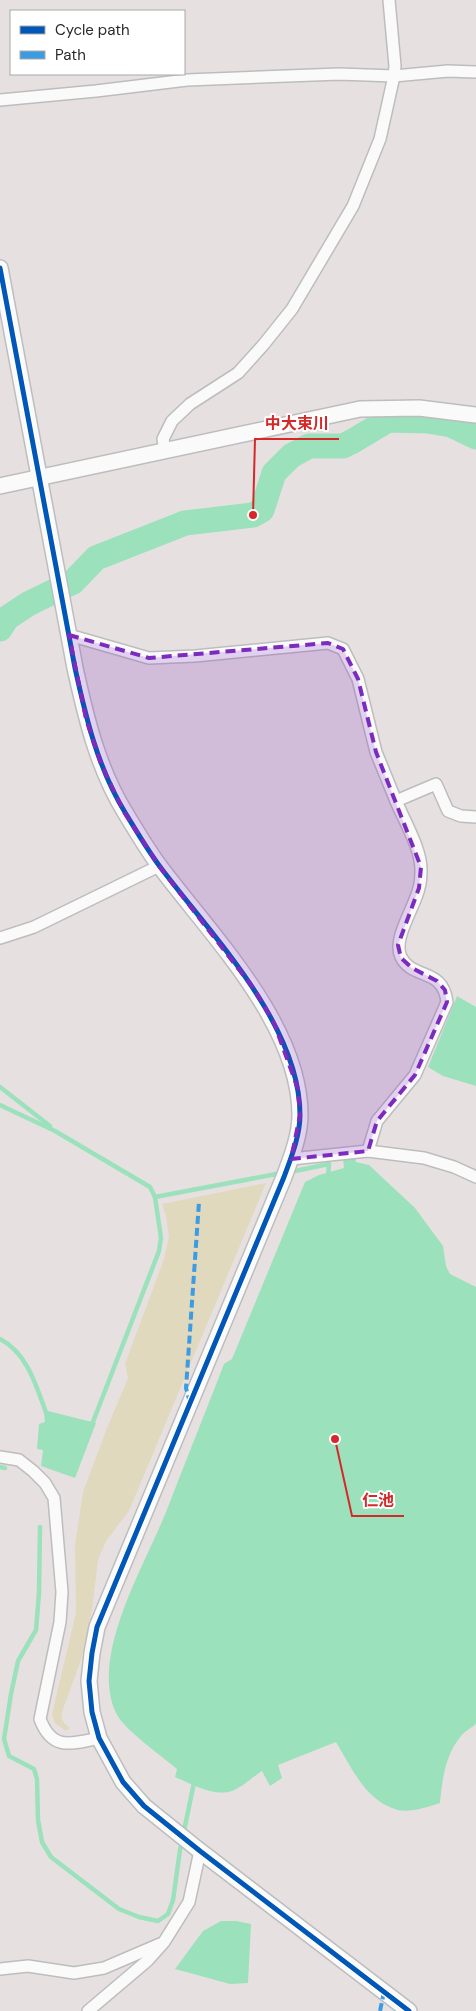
<svg xmlns="http://www.w3.org/2000/svg" width="476" height="2011" viewBox="0 0 476 2011" font-family="'DM Sans','Noto Sans JP',sans-serif">
	<rect width="100%" height="100%" fill="#e7e0e1"/>
	<path fill="#e0d9bd" d="M266,1183L129,1511L106,1541L98,1560L92,1610L81,1660L62,1712C61,1720 63,1723 70,1728L66,1731L55,1723L52,1714L76,1613L75,1545L83,1492L107,1428L128,1378L125,1364L164,1259L169,1237L166,1216L162,1204Z"/>
	<g fill="#9be1bc">
		<path d="M457,996L476,1007V1086L443,1076L428,1067Z"/>
		<path d="M355,1157L356,1162L369,1165L415,1208L443,1246L446,1266L450,1274L476,1287V1724C471,1728 464,1732 461,1736C445,1755 442,1781 440,1803C428,1807 410,1813 398,1810C365,1801 352,1768 336,1742L278,1765L282,1778L270,1786L262,1771C253,1777 242,1787 232,1791C213,1797 192,1784 175,1777L177,1769C162,1756 123,1729 116,1713C89,1656 145,1565 166,1512C185,1463 205,1413 224,1364L232,1359L305,1182L319,1175L344,1168L343,1159Z"/>
		<path d="M48,1411L96,1423L75,1478L41,1466L43,1450L37,1449L39,1424L45,1422L44,1413Z"/>
		<path d="M221,1921H236L251,1924L248,1983L230,1984L175,1969L203,1931Z"/>
	</g>
	<g fill="none" stroke-linecap="round" stroke-linejoin="round">
		<g stroke="#9be1bc" stroke-width="4.5">
			<path d="M0,1087L50,1126"/>
			<path d="M0,1105L55,1131L150,1187L155,1197L282,1173"/>
			<path d="M290,1172L329,1164L328,1177"/>
			<path d="M0,1339C29,1354 37,1389 48,1418"/>
			<path d="M91,1427L159,1251L161,1238L155,1197"/>
			<path d="M0,1467L5,1468"/>
			<path d="M40,1527L39,1593L36,1630L18,1661L11,1694L4,1739L9,1756L34,1769L37,1779L38,1820L42,1842L51,1857L119,1909L139,1917L158,1921L168,1914L173,1900L180,1850L195,1778"/>
		</g>
		<path stroke="#9be1bc" stroke-width="25" d="M0,629L7,618L28,604L73,582L96,558L185,523L253,515L262,510L274,473L291,456L309,446H343L353,441L388,420L428,421L451,425L476,437"/>
		<defs>
			<g id="street">
				<path d="M0,100L96,91L187,80L339,74L394,76L448,71L476,72"/>
				<path d="M165,451L163,439L172,421L190,404L238,373L264,344L292,309L353,206L380,139L394,76L395,66L389,0"/>
				<path d="M69,635L149,658L195,656L328,643L343,649L358,679L376,752L396,801L436,784L448,811L461,816L476,817"/>
				<path d="M0,938L34,927L159,866"/>
				<path d="M368,1151L377,1121L415,1075L447,1002C443,967 412,980 401,957C392,939 415,907 419,888C421,882 421,875 421,869C421,849 404,820 396,801"/>
				<path d="M291,1159L368,1151L424,1158L454,1167L476,1177"/>
				<path d="M0,1457L19,1460L33,1471L45,1483L54,1498L62,1592L60,1622L40,1719C52,1751 71,1744 99,1738"/>
				<path d="M0,1969L28,1966L74,1973L104,1968L160,1944"/>
				<path d="M88,2011L147,1961L164,1942L189,1902L200,1851"/>
			</g>
			<g id="secondary">
				<path d="M0,268L75,668C86,718 98,769 126,814C137,832 148,851 161,868C212,936 300,1025 300,1115C300,1136 291,1158 284,1177L97,1627L92,1653L89,1681L92,1712L99,1738L123,1782L144,1806L200,1851L409,2011"/>
				<path d="M0,486L360,409L419,408L476,415"/>
			</g>
		</defs>
		<use href="#street" stroke="#bdbdbd" stroke-width="14"/>
		<use href="#secondary" stroke="#bdbdbd" stroke-width="18"/>
		<use href="#street" stroke="#fbfafa" stroke-width="11"/>
		<use href="#secondary" stroke="#fbfafa" stroke-width="15"/>
		<g stroke="#3d9ce1" stroke-width="4" stroke-dasharray="8 4" stroke-linecap="butt">
			<path d="M190,1403L186,1388L199,1202"/>
			<path d="M380,2011L384,1992"/>
		</g>
		<defs>
			<path id="cycleway" d="M0,268L75,668C86,718 98,769 126,814C137,832 148,851 161,868C212,936 300,1025 300,1115C300,1136 291,1158 284,1177L97,1627L92,1653L89,1681L92,1712L99,1738L123,1782L144,1806L200,1851L409,2011"/>
		</defs>
		<use href="#cycleway" stroke="#fff" stroke-width="8"/>
		<use href="#cycleway" stroke="#0057b8" stroke-width="5"/>
	</g>
	<path fill="#7b2cbf" fill-opacity="0.2" stroke="#7b2cbf" stroke-width="4" stroke-dasharray="10 6" stroke-linejoin="round" d="M69,635L149,658L328,643L343,649L358,679L376,752L421,867L419,888L398,945L401,958L412,968L437,981L445,990L447,1002L415,1075L377,1121L368,1151L291,1159L300,1115L298,1089L274,1023L254,989L159,866L124,812L101,764L86,719Z"/>
	<path fill="none" stroke="#d62828" stroke-width="2" d="M253 515L255 439H339M335 1439L352 1516H404"/>
	<g fill="#d62828" stroke="#fff" stroke-width="2">
		<circle cx="253" cy="515" r="5"/>
		<circle cx="335" cy="1439" r="5"/>
	</g>
	<g font-size="16" text-anchor="middle" font-weight="bold" fill="#d62828" stroke="#fff" stroke-width="4" stroke-linejoin="round" paint-order="stroke">
		<text x="297" y="429">中大束川</text>
		<text x="378" y="1506">仁池</text>
	</g>
	<rect x="10" y="10" width="175" height="65" fill="#ffffff" stroke="#a9a9a9"/>
	<rect x="20" y="26" width="25" height="8" fill="#0057b8" stroke="#a9a9a9"/>
	<text x="55" y="35" font-size="15" fill="#292929">Cycle path</text>
	<rect x="20" y="51" width="25" height="8" fill="#3d9ce1" stroke="#a9a9a9"/>
	<text x="55" y="60" font-size="15" fill="#292929">Path</text>
</svg>
